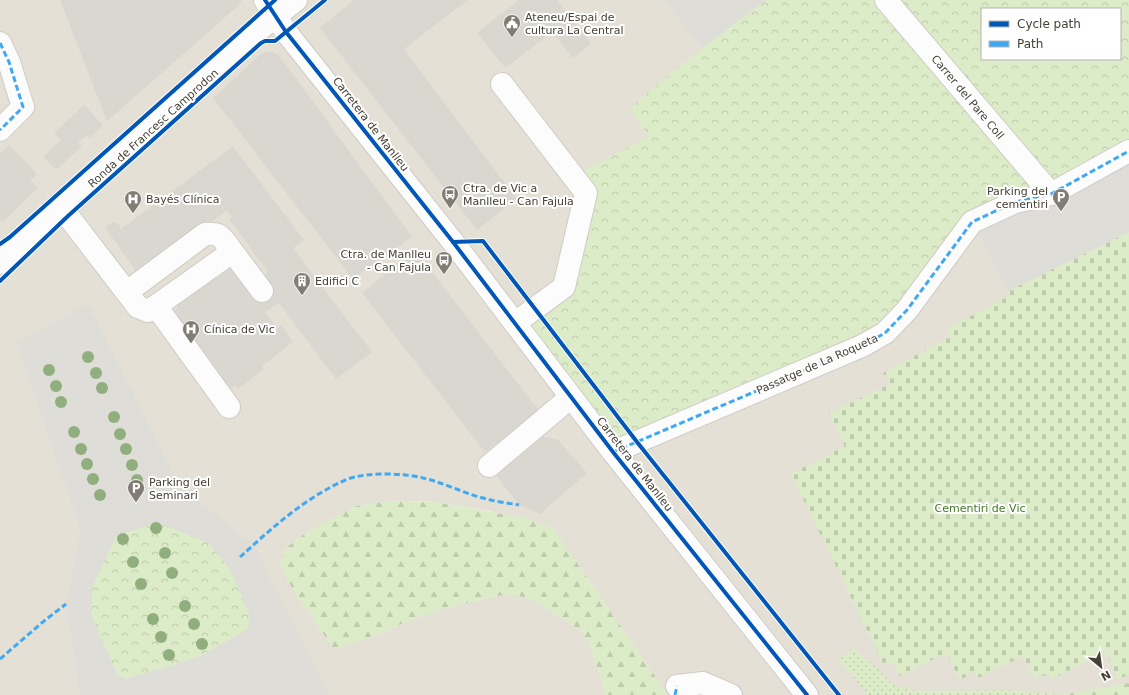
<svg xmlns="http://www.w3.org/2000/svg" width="1129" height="695" viewBox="0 0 1129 695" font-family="'DejaVu Sans',sans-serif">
	<defs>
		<pattern id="grass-dots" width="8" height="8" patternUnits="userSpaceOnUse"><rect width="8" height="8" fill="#dcebc8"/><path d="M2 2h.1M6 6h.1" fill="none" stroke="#becbac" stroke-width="1.8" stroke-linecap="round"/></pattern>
		<pattern id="forest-firs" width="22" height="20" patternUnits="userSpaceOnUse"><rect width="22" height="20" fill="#dcebc8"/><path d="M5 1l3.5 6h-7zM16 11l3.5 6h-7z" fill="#becbac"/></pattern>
		<pattern id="cemetery-stones" width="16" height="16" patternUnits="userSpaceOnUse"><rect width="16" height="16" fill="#dcebc8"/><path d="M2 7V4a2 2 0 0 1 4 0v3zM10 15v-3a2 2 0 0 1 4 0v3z" fill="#becbac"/></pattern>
		<pattern id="park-crowns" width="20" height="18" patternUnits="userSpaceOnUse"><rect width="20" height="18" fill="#dcebc8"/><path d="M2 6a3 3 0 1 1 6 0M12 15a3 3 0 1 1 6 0" fill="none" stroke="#becbac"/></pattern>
	</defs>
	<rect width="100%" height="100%" fill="#f0eee8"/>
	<path fill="#e4e0d5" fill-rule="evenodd" d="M0,0H1129V695H668L553,528L489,511L435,502L421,501H389L356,506L297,539L284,550L280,566L295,593L334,649L380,634L408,621L441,609L502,595H516L530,599L543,606L581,631L589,642L606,695H0ZM982,9H1120V59H982Z"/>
	<path fill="url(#grass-dots)" d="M854,648L878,669L893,685L917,691L1006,690L1060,695H867L839,659Z"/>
	<g fill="url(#forest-firs)">
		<path d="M389,501L435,502L524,518L553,528L668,695H606L589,642L581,631L543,606L530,599L516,595H502L441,609L408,621L380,634L334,649L295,593L280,566L284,550L297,539L312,529L356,506Z"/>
		<path d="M1129,683V695H1060Z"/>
	</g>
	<path fill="url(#cemetery-stones)" d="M1129,232V674L1118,680L1106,652L1050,680L1048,674L1035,679L1023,656L978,678L974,671L960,680L946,653L899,676L893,662L884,665L791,474L845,446L829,413L890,384L883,373L950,337L946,329L1009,296L1008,291Z"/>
	<g fill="url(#park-crowns)" fill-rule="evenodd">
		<path d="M766,0H1129V151L972,222L885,333L613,452L515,323L564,287L581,172L649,136L629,108L702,48ZM982,9H1120V59H982Z"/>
		<path d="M156,522L209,543L230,569L250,616L248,629L201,656L174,665L125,679L117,674L92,617L91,589L116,536Z"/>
	</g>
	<g fill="#dfddd8" fill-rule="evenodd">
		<path d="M665,0H766L702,48Z"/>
		<path d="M1129,151V232L1008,291L972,222Z"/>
		<path d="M88,304L179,485L253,545L329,695H80L66,604L81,532L17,343ZM157,522L209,543L230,569L250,616L248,629L201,656L174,665L125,679L117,674L92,617L91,589L116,536Z"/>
	</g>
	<g fill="#dad7d1">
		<path d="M60,0H242L239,5L107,121Z"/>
		<path d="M354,0H468L404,49L517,199L477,230L320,28Z"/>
		<path d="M519,0H557L591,44L573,58L552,32L505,68L477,33Z"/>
		<path d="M270,51L278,54L412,237L353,279L213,98L262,53Z"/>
		<path d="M84,105L103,125L90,138L87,135L78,142L82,146L56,170L43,157L61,140L54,133Z"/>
		<path d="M9,145L37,174L30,181L38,188L2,222L1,220L0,221V154Z"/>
		<path d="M233,146L304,240L293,248L372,352L336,379L279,303L265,312L277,328L281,325L293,342L262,366L264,369L238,389L235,385L228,391L171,313L178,308L175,304L215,275L217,278L235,265L260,278L268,272L229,219L232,217L227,210L140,276L106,229L107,225L113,222L118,224L121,229Z"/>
		<path d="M415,250L539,411L485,452L362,293Z"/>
		<path d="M541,436L558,440L587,473L540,514L519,505L492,470Z"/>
	</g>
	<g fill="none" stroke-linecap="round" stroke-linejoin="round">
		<defs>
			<g id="minor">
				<path d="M265,0L286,32L453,242L613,452L807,695"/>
				<path d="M886,0L1051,194"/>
				<path d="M0,43L9,62L23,107L0,130"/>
				<path d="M502,84L586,193L564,287L515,323"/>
				<path d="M61,207L68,216L138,307L148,311L156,306L225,257L229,247C220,235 220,233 205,234L127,292"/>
				<path d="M229,247L262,291"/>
				<path d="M0,263L230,53L296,0"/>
				<path d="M156,306L229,407"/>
				<path d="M613,452L862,346L885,333L907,310L972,222L1015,202L1051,194L1129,151"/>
				<path d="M489,466L571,397"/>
				<path d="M677,686L703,683L731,695"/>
			</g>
		</defs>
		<use href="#minor" stroke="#ceccc6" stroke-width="24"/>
		<use href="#minor" stroke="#fdfcfc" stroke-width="22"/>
		<g stroke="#3fa9f5" stroke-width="3" stroke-dasharray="6 3" stroke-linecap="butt">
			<path d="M0,43L9,62L23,107L0,130"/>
			<path d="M613,452L862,346L885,333L907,310L972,222L1015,202L1051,194L1129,151"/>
			<path d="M240,557C272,528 307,496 348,479C367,472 404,473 423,478C445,483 465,494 487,499C497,502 509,503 519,505"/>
			<path d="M0,659L44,621L66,604"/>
			<path d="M675,695L677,686"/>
		</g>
		<defs>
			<g id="cycleway">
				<path d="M265,0L286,32L453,242L613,452L807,695"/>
				<path d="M453,242L483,241L637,442L839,695"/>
				<path d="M0,244L10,237L275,0"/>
				<path d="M0,281L68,216L261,43L265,41H275L325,0"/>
			</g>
		</defs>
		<use href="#cycleway" stroke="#fff" stroke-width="6"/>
		<use href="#cycleway" stroke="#0057b8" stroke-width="4"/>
	</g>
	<g fill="#91ae7e">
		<circle cx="88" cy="357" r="6"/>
		<circle cx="49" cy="370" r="6"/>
		<circle cx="96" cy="373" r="6"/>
		<circle cx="56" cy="386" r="6"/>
		<circle cx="102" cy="388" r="6"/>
		<circle cx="61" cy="402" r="6"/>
		<circle cx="114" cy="417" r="6"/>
		<circle cx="74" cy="432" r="6"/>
		<circle cx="120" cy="434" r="6"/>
		<circle cx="81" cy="449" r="6"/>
		<circle cx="126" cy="449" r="6"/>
		<circle cx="87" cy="464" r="6"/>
		<circle cx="132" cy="465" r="6"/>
		<circle cx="93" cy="479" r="6"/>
		<circle cx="137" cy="480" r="6"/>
		<circle cx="100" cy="495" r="6"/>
		<circle cx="156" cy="528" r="6"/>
		<circle cx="123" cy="539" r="6"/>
		<circle cx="165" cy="553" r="6"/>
		<circle cx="133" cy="562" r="6"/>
		<circle cx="172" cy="573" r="6"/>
		<circle cx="141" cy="584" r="6"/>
		<circle cx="185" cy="606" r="6"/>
		<circle cx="153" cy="619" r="6"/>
		<circle cx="194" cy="624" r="6"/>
		<circle cx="161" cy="637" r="6"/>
		<circle cx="202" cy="644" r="6"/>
		<circle cx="169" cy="655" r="6"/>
	</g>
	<defs>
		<symbol id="civic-pin" viewBox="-11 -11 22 30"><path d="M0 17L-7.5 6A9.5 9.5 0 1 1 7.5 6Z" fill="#827d74" stroke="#fff"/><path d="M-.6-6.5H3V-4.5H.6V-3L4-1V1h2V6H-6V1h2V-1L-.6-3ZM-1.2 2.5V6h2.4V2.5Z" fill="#fff"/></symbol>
		<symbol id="bus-pin" viewBox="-11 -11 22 30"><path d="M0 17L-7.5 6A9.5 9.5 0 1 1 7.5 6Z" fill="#827d74" stroke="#fff"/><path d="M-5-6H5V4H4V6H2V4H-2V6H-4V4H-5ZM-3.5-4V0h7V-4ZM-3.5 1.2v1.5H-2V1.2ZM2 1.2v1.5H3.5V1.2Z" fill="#fff"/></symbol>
		<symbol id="parking-pin" viewBox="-11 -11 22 30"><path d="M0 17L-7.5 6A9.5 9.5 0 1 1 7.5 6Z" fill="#827d74" stroke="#fff"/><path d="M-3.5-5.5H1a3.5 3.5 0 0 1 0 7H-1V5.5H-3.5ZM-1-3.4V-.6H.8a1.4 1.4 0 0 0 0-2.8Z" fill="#fff"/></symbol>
		<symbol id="hospital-pin" viewBox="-11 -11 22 30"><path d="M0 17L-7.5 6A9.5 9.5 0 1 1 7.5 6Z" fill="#827d74" stroke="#fff"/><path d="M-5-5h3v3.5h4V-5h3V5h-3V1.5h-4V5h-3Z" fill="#fff"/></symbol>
		<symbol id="building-pin" viewBox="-11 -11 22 30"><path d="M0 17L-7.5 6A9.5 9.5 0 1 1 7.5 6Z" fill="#827d74" stroke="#fff"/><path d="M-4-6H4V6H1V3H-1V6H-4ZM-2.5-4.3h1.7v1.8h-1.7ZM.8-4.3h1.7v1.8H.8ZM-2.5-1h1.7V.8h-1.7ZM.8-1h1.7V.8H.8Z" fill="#fff"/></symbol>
	</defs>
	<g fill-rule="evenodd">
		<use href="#civic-pin" x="502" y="13" width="20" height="27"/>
		<use href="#bus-pin" x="440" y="184" width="20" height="27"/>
		<use href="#parking-pin" x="1051" y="187" width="20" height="27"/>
		<use href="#hospital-pin" x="123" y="189" width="20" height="27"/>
		<use href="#bus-pin" x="434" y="250" width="20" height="27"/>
		<use href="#building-pin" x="292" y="271" width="20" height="27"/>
		<use href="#hospital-pin" x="181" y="319" width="20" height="27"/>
		<use href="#parking-pin" x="126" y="478" width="20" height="27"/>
	</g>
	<g text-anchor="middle" stroke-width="4" stroke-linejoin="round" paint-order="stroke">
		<g font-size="11" fill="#464035" stroke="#fff" text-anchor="start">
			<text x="525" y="21">Ateneu/Espai de<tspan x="525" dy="13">cultura La Central</tspan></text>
			<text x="463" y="192">Ctra. de Vic a<tspan x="463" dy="13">Manlleu - Can Fajula</tspan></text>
			<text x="1048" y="195" text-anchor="end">Parking del<tspan x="1048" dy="13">cementiri</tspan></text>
			<text x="146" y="203">Bayés Clínica</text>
			<text x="431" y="258" text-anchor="end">Ctra. de Manlleu<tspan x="431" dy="13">- Can Fajula</tspan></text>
			<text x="315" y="285">Edifici C</text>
			<text x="204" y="333">Cínica de Vic</text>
			<text x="149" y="486">Parking del<tspan x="149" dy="13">Seminari</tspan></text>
		</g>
		<g font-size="11" fill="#464035" stroke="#fff">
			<text transform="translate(968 97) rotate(50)" y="4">Carrer del Pare Coll</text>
			<text transform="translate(371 124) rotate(52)" y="4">Carretera de Manlleu</text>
			<text transform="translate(153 128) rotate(-42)" y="4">Ronda de Francesc Camprodon</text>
			<text transform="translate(817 364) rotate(-24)" y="4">Passatge de La Roqueta</text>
			<text transform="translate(635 464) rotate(52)" y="4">Carretera de Manlleu</text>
		</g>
		<g font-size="11" fill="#447927" stroke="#fff">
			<text x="980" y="512">Cementiri de Vic</text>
		</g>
	</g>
	<rect x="981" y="8" width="140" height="52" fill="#ffffff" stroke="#b5b3ae"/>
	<rect x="989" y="21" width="20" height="6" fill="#0057b8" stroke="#b5b3ae"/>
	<text x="1017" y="28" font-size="12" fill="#464035">Cycle path</text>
	<rect x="989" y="41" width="20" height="6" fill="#3fa9f5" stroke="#b5b3ae"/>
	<text x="1017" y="48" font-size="12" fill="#464035">Path</text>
	<g transform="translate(1101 667) rotate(151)" stroke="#ffffff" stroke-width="3" paint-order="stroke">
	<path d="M0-3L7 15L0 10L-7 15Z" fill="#464035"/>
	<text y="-6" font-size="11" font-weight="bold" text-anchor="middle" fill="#464035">N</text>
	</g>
</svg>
